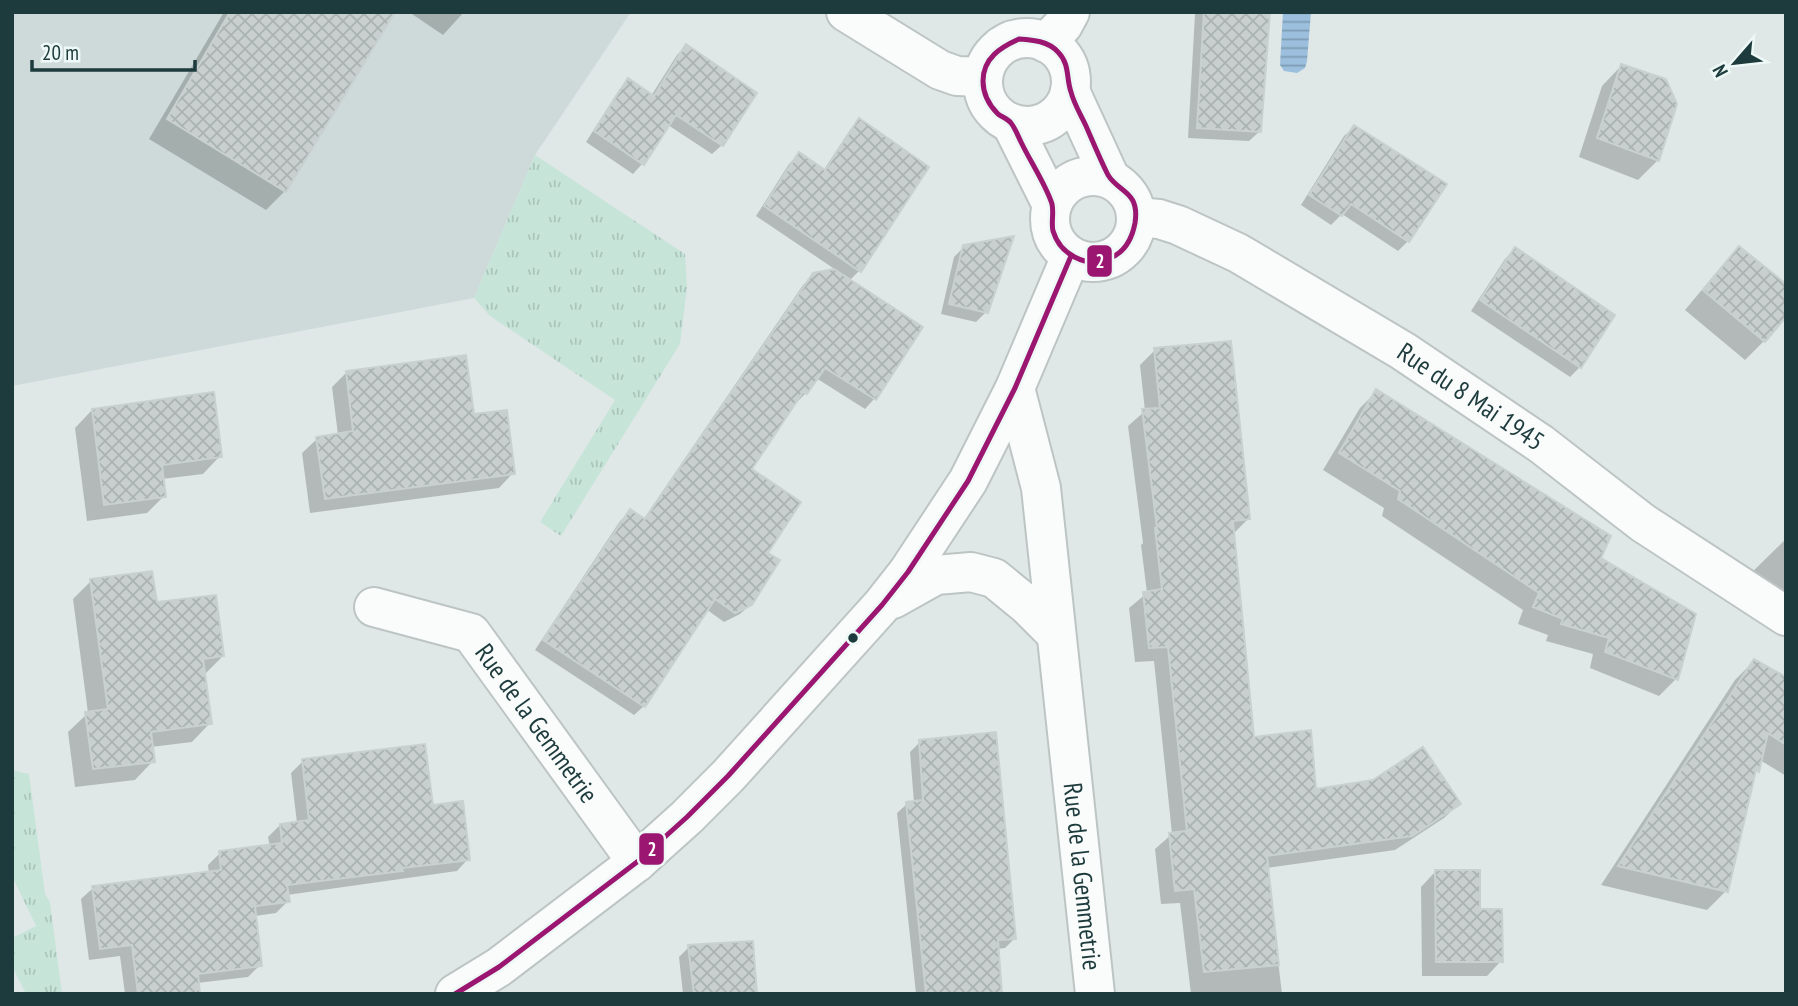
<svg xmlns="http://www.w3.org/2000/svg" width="1798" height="1006" viewBox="0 0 1798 1006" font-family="'PT Sans Narrow',sans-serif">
	<defs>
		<pattern id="grass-tufts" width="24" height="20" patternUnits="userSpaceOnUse" patternTransform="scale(1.75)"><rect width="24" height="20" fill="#c7e4d9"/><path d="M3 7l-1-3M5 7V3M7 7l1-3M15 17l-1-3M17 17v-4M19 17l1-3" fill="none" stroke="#aac4bb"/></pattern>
		<pattern id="water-rules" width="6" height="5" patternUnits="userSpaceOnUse" patternTransform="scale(1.75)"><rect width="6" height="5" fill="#9bbfdc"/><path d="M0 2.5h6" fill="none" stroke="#7e9cb4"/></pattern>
		<pattern id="building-cross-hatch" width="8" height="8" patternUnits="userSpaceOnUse" patternTransform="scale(1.75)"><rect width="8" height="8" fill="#c8cfce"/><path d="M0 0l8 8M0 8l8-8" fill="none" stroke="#abb3b2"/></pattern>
	</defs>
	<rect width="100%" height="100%" fill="#e0e8e7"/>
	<path fill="#cedad9" d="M12,12H631L535,155L474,298L12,386Z"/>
	<g fill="url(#grass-tufts)">
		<path d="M535,155L685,254L687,288L680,344L561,536L540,522L615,400L490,316L474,298Z"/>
		<path d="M12,770L29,774L45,894L50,902L62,994H26L12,966V938L36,926L12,876Z"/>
	</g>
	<path fill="url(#water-rules)" d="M1283,12H1311L1307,61L1305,68L1297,73L1284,71L1280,65Z"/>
	<g fill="#0003">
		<path d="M224,12H393L285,191L266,210L149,139Z"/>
		<path d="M409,12H464L443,35Z"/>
		<path d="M1197,12H1268L1259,132L1249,141L1188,138L1195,14Z"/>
		<path d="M686,46L722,145L712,154L668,125L642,164L633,174L586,142L619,90L628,80L651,96L677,55Z"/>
		<path d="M1621,66L1675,104L1657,161L1638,180L1579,157L1602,86Z"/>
		<path d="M859,120L860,270L849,281L920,328L874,399L865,409L816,378L806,393L796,403L795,402L750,470L766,553L751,604L740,614L724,622L706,609L644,706L634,715L535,650L620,521L630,512L643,520L803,285L813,275L836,270L756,216L789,164L799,154L823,171L850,130Z"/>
		<path d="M1354,127L1444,185L1408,241L1398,251L1342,214L1331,225L1301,205L1344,136Z"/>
		<path d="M964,247L986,312L976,322L941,314L954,257Z"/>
		<path d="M1515,249L1580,367L1570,377L1471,311L1505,259Z"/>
		<path d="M1739,249L1764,341L1745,360L1685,310L1720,268Z"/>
		<path d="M1155,350L1248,519L1234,533L1253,739L1315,791L1459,804L1444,818L1395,850L1267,868L1282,994H1191L1180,903L1161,904L1155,849L1172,834L1154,661L1135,662L1129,608L1147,593L1141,545L1143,543L1128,426L1145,411L1140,365Z"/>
		<path d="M347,372L472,416L513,473L499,488L310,513L302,453L317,439L338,435L332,387Z"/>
		<path d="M1376,392L1598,559L1676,679L1659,696L1590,668L1593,654L1546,641L1548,635L1518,624L1523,610L1382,516L1384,508L1323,470L1360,408Z"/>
		<path d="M92,410L220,456L203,474L162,479L164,496L147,513L87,521L75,428Z"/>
		<path d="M1786,539V597L1745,579Z"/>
		<path d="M91,581L155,604L223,656L204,675L210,723L192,742L151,747L153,761L135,780L75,787L68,732L88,713L73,599Z"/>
		<path d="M1754,661L1786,679V776L1760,760L1757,771L1753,776L1726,891L1707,910L1601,885L1735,680Z"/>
		<path d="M920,742L1015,938L1005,948L997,949L1001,994H916L897,813L907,804L914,803L910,752Z"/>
		<path d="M303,761L431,806L468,859L457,871L287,895L288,901L276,913L255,916L260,965L248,977L197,983L199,994H125L120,956L89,960L81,899L93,888L209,874L208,865L220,853L270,847L268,837L280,825L297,823L291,773Z"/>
		<path d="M1435,872L1478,911L1501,961L1487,976H1422L1421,887Z"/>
		<path d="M689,947L755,994H683L679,957Z"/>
	</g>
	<g fill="url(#building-cross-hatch)" stroke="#c9d1d0" stroke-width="2">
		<path d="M230,12H395L286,192L167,119Z"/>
		<path d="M1204,12H1270L1261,132L1197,128Z"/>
		<path d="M686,44L757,93L723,146L676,115L644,165L594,131L628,78L654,96Z"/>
		<path d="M1621,64L1666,79L1677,104L1659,161L1597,138Z"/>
		<path d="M859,118L929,167L861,272L764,206L799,152L825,170Z"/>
		<path d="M1354,125L1447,184L1409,242L1351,204L1342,216L1309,195Z"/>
		<path d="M1014,236L988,313L949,304L963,245Z"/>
		<path d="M1739,246L1786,284V317L1765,342L1703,290Z"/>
		<path d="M1515,247L1615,315L1581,368L1480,300Z"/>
		<path d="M834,269L923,327L876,400L825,368L807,394L803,392L752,469L801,502L768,553L780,560L752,605L735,613L715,599L645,707L543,640L630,509L645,519L813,273Z"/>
		<path d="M1231,341L1250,519L1233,521L1254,737L1311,730L1316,789L1373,780L1423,747L1461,804L1412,836L1267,856L1279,965L1204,972L1194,889L1175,891L1169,833L1187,831L1168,647L1149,648L1143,592L1162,589L1155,528H1157L1142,409L1160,408L1154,348Z"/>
		<path d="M466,355L474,414L507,410L515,474L325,499L316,437L353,431L346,371Z"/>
		<path d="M1376,389L1611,536L1601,558L1696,614L1678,680L1605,652L1609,638L1561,624L1563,619L1533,607L1539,593L1398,499L1400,491L1339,453Z"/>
		<path d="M214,392L222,457L162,465L166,497L104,505L92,409Z"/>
		<path d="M152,571L157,602L216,595L224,656L203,659L212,724L151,732L155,762L93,769L85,712L108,709L90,579Z"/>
		<path d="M1754,659L1786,677V745L1768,733L1759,772L1756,770L1728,892L1618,866Z"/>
		<path d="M996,732L1016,939L998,940L1002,994H926L906,802L923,800L919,740Z"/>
		<path d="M425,744L433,805L463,801L470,860L402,868L403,871L287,885L290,902L255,906L262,966L198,974L200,994H138L132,945L100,949L92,886L221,870L219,851L282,843L280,824L309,820L302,759Z"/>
		<path d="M1435,870H1480V909H1502L1503,962H1436Z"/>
		<path d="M753,941L757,994H694L688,945Z"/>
	</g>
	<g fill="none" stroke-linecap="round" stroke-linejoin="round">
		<defs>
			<g id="minor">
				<path d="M846,12L940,70L957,76L983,77"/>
				<circle cx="1027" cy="82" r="44"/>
				<path d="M1046,43L1063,25L1070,12"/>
				<path d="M1070,91L1110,178"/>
				<path d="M1011,123L1052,205"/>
				<circle cx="1093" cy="219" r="43"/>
				<path id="s1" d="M1136,217L1159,219L1178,225L1238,253L1403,351L1541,444L1643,523L1786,616"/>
				<path id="s2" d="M1015,388L1041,488L1095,994"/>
				<path d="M893,599L936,575L971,572L994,578L1027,605L1055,633"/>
				<path id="s3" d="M374,607L471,633L637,862"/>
				<path d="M455,994L499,967L637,862L687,817L728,776L882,605L908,572L968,481L1015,388L1071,256"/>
			</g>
		</defs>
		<use href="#minor" stroke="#bdc5c4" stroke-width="42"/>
		<use href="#minor" stroke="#fafcfb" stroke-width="38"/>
		<defs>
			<g id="bus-1">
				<path d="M1019,39C1033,40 1048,41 1058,52C1070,64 1066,78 1071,92C1074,104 1081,115 1086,126C1093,142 1100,159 1108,175C1119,193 1140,191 1135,223C1132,239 1125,253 1108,259C1085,268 1060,254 1053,231C1051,223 1054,213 1052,204C1046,185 1030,161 1021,142C1018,136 1015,128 1011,123C1008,119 1002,117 998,114C989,105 983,93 983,81C983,58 1001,47 1019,39Z"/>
				<path d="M455,994L499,967L637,862L687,817L728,776L882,605L908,572L968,481L1015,388L1071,256"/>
			</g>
		</defs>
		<use href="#bus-1" stroke="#eef8f6" stroke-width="10"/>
		<use href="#bus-1" stroke="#9b1670" stroke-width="5"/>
	</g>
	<circle fill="#1d3b3d" stroke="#eef8f6" stroke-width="2.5" cx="853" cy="638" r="6"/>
	<g text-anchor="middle" stroke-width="7" stroke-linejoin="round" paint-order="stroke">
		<g font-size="26" fill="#1d3b3d" stroke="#eef8f6">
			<text dy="9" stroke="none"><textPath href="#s1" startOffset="383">Rue du 8 Mai 1945</textPath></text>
			<text dy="9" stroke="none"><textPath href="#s3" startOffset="212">Rue de la Gemmetrie</textPath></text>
			<text dy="9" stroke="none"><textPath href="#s2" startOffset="494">Rue de la Gemmetrie</textPath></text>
		</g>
	</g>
	<g stroke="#eef8f6" stroke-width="2.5">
		<rect x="1086" y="244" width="27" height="34" rx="7" fill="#9b1670"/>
		<rect x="638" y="832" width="27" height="34" rx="7" fill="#9b1670"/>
	</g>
	<g font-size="19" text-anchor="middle" font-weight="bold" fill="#fff">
		<text x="1100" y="268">2</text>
		<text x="652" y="856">2</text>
	</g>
	<rect width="1798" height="1006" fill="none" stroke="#1d3b3d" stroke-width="28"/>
	<g transform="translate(1735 63) rotate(242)" stroke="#eef8f6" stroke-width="5" paint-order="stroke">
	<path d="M0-5L12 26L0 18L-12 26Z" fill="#1d3b3d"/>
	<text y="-10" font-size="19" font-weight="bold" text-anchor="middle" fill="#1d3b3d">N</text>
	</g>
	<path d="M32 60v10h163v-10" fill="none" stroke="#1d3b3d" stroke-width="3.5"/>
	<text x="42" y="60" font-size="21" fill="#1d3b3d" stroke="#eef8f6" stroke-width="5" paint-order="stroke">20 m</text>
</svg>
